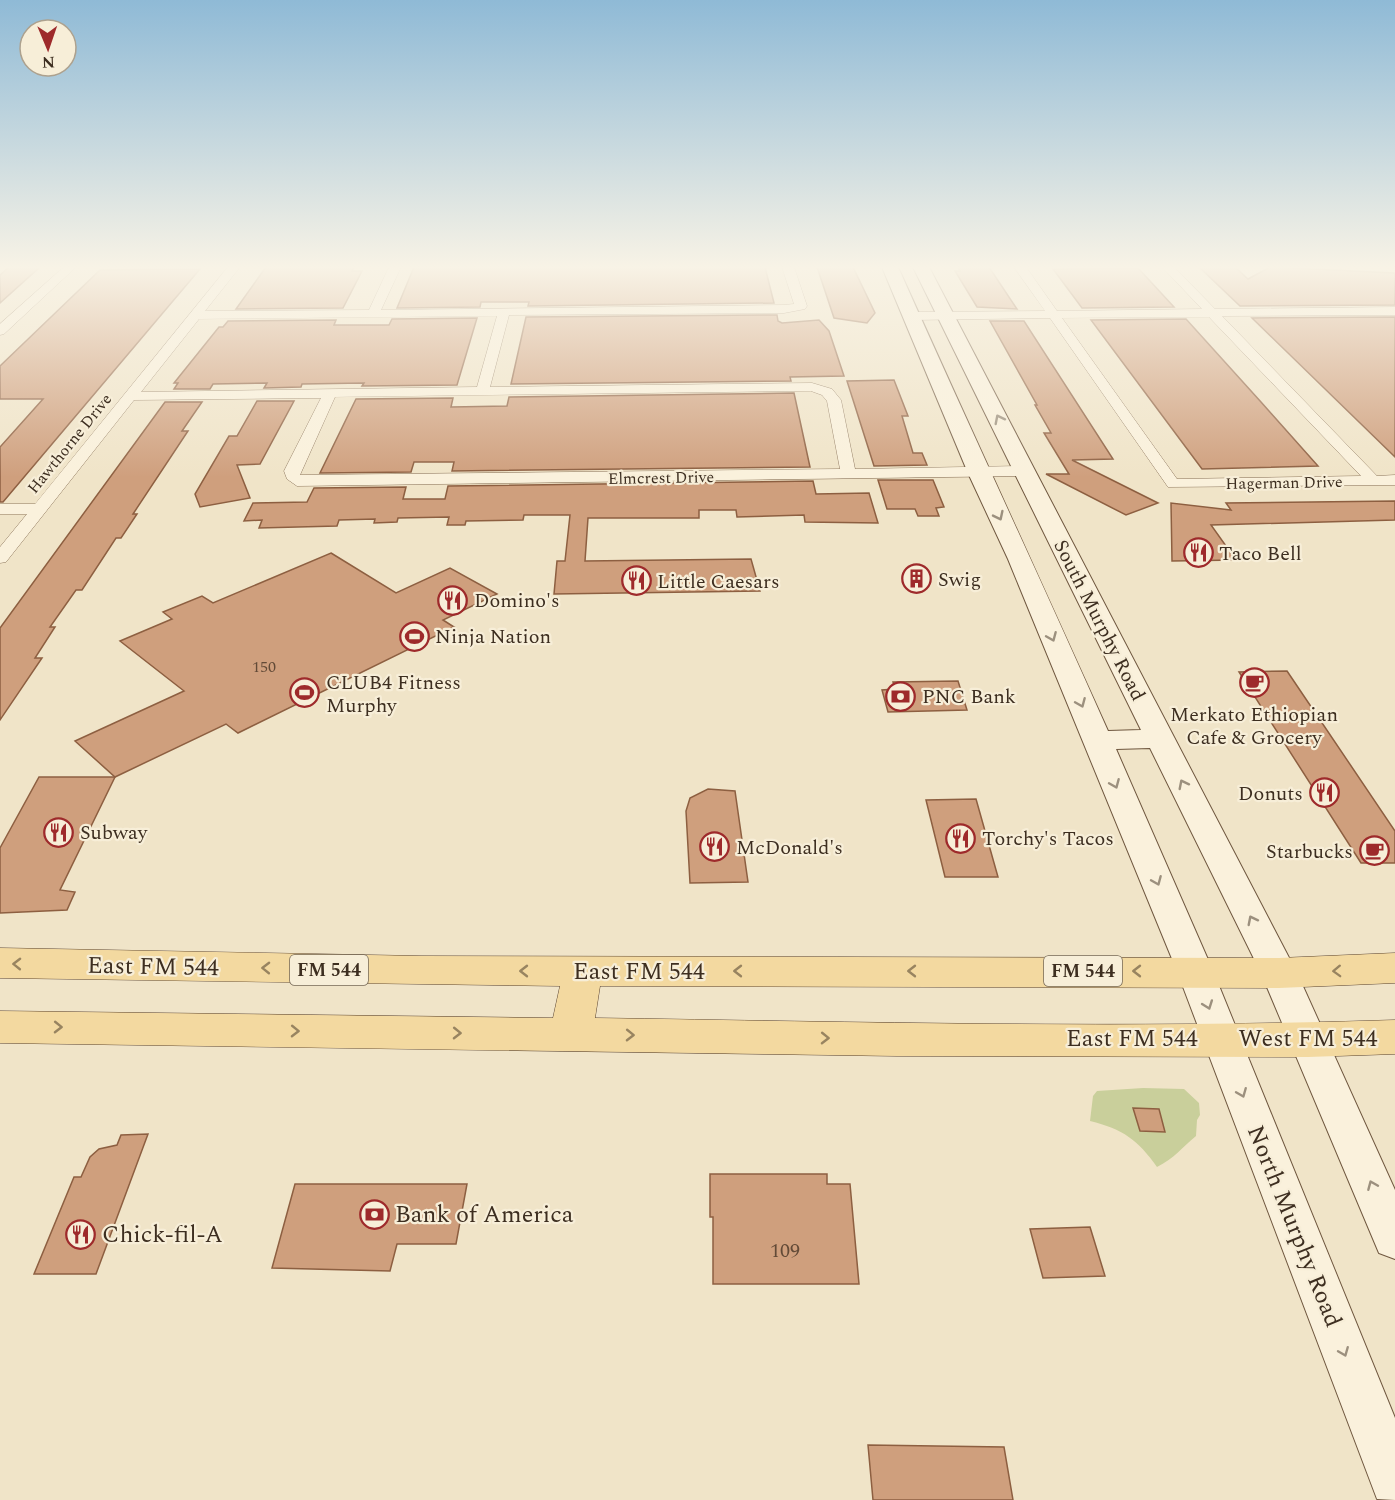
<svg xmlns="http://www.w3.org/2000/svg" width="1395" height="1500" viewBox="0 0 1395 1500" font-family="Spectral,serif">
	<rect width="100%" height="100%" fill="#f0e4c8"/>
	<path fill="#c9cf9b" d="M1143,1088L1184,1089L1199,1103L1200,1115L1197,1120L1196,1136C1181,1148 1175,1158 1157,1167C1138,1140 1123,1129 1090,1121L1093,1096L1097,1091Z"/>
	<g fill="#cf9f7d" stroke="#8d5f41" stroke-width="1.5">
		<path d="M9,267H40L0,303V275Z"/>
		<path d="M266,267H354L352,271H362L343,308L236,309Z"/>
		<path d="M414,267H765L774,303L528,306L529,302H481L480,307L397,308Z"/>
		<path d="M817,267H853L875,313L867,323L834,318Z"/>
		<path d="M958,267H989L1017,309L977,307L955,271H960Z"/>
		<path d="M1199,267H1235L1248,279L1270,267L1395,273V305L1240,306Z"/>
		<path d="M1138,268L1174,307L1082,308L1053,269Z"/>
		<path d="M200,269L3,502H0V447L43,399H0V366L100,270Z"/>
		<path d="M777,315L778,321L782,323L819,320L829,331L844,376L790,377L791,381L511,384L526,317Z"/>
		<path d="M1395,317V457L1252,318Z"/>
		<path d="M477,318L457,385L362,386L364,383L302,384L301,387L264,388L267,383L213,384L210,389H174L178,383H174L219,327H223L228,321L336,320L334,325H389L392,319Z"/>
		<path d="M1186,319L1261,402L1318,466L1202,469L1091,320Z"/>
		<path d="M990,321H1024L1113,459L1072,460L1158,503L1126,515L1046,474H1069L1044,433H1051L1035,405H1037Z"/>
		<path d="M894,380L908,416H902L913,453H922L927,465L874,466L847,381Z"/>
		<path d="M794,393L810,467L452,471L454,462H414L411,472L320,473L356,399L453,398L451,407L507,406L509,397Z"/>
		<path d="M257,401H294L260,464L237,465L250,498L200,507L195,494L229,436H237Z"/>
		<path d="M165,402H202L182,431H188L133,514H137L121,538H116L82,590H76L50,627H55L35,658H42L0,720V628Z"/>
		<path d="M878,480H933L944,507L936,508L939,516H918L915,509H887Z"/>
		<path d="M813,481L816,494L869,493L878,523L805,522L804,515L737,517L736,510H699V518H588L585,561L751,559L760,591L554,594L557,561H565L570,515H524L523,520L466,521L465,525H447L449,517L398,518L397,522L374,523L375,519L339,520L337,526L259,528L262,520L244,521L253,503L307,502L314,488L406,487L403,499H445L448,486Z"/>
		<path d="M1395,501V520L1211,525L1236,560L1172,561L1171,503L1231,510L1226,503Z"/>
		<path d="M331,553L396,593L450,568L497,594L443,620L454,627L238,733L226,724L115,777L75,741L184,691L120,641L172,619L163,612L202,596L213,603Z"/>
		<path d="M1287,671L1395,831V863H1361L1239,672Z"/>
		<path d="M958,681L967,710L888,712L882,690L895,689L893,682Z"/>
		<path d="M39,777H115L60,890L75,892L67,910L0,913V848Z"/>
		<path d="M708,789L735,791L748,882L690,883L686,811L690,798Z"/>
		<path d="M976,799L998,877H945L926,800Z"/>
		<path d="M1133,1108L1159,1109L1165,1132L1140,1131Z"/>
		<path d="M148,1134L96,1274H34L74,1177H81L90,1157L99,1149L117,1145L121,1135Z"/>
		<path d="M710,1174H827V1184H850L859,1284H713V1217H710Z"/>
		<path d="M295,1184H467L456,1244H397L390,1271L272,1268Z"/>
		<path d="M1090,1227L1105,1276L1043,1278L1030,1229Z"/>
		<path d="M868,1445L1004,1447L1013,1500H873Z"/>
	</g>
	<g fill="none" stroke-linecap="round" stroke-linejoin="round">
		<defs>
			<g id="minor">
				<path d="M64,267H76L4,334L0,335V324Z"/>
				<path d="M228,267H240L205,311L369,310L389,267H401L381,310L784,305L794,304L782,267H794L807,306L805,309L784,313L509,315L490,387L812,383L832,389L841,400L855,469L1025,466L1033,471L1025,476L297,486L287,479L284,471L321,398L134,400L6,562L0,563V547L27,514H0V504H35ZM497,316L477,387L141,392L199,319ZM811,391L822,395L827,401L840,469L300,475L335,397Z"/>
				<path d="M1014,267H1026L1057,311L1202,309L1162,267H1174L1215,309L1395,307V315L1222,316L1377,476L1395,475V485L1168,487L1050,318L911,320L905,316L911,312L1045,311ZM1209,317L1361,476L1177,479L1062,318Z"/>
			</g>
			<path id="secondary" d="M882,267H898C967,422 1039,575 1108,731L1141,730L913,267H929L1297,973L1395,1190V1259L1379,1253L1261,973L1150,748L1116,749L1213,971L1395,1418V1500L1377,1499L1177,971L1008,559L968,473Z"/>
			<path id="primary" d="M0,948L421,956L1279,958L1395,953V983L1279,988L600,986L595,1018C861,1022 1129,1029 1395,1020V1054L1308,1057L897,1056L0,1043V1011L553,1018L560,986L0,978Z"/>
		</defs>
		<use href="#minor" stroke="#8d765c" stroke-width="1"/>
		<use href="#secondary" stroke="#6f573f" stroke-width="2"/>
		<use href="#primary" stroke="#5b4430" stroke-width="1"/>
		<use href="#minor" fill="#faf1dc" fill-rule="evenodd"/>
		<use href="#secondary" fill="#faf1dc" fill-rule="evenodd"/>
		<use href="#primary" fill="#f3d9a0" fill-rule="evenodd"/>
	</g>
	<defs><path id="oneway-chevron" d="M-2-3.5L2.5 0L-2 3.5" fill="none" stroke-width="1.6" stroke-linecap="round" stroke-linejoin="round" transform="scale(1.5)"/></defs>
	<g stroke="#9c907e">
		<use href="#oneway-chevron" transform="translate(999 419) rotate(-117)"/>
		<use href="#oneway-chevron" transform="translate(999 516) rotate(64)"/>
		<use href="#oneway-chevron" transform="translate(1052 637) rotate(67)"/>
		<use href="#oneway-chevron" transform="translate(1081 703) rotate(67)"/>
		<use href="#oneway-chevron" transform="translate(1115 784) rotate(67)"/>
		<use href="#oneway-chevron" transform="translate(1183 784) rotate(-117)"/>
		<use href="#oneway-chevron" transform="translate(1157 881) rotate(67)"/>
		<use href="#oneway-chevron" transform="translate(1252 920) rotate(-117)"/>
		<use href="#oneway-chevron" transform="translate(1208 1005) rotate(70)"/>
		<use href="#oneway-chevron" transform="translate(1242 1093) rotate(68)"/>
		<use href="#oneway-chevron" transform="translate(1372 1185) rotate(-113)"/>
		<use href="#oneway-chevron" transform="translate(1344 1352) rotate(68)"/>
	</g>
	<g stroke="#988460">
		<use href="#oneway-chevron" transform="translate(17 964) rotate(-179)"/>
		<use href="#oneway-chevron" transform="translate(266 968) rotate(-179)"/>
		<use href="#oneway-chevron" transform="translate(524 971) rotate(180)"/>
		<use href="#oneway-chevron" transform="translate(738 971) rotate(180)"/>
		<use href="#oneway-chevron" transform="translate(912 971) rotate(-180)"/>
		<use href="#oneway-chevron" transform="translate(1137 971) rotate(180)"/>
		<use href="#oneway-chevron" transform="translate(1337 971) rotate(178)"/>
		<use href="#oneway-chevron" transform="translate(58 1027) rotate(1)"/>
		<use href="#oneway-chevron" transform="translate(295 1031) rotate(1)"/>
		<use href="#oneway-chevron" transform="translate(457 1033) rotate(1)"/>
		<use href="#oneway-chevron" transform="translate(630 1035) rotate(1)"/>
		<use href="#oneway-chevron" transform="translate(825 1038) rotate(1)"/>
	</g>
	<linearGradient id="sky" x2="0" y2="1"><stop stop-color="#8fbad6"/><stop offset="0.56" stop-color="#f8f3e6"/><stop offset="1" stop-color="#f8f3e6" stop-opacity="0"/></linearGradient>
	<rect width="1395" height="477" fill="url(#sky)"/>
	<defs>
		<symbol id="restaurant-ring" viewBox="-11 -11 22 22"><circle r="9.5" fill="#f7eed8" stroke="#9e2a2b" stroke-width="1.5"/><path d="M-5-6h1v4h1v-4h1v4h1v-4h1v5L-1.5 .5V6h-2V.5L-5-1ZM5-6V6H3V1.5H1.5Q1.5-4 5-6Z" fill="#9e2a2b"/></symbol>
		<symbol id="building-ring" viewBox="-11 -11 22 22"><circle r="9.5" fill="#f7eed8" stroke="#9e2a2b" stroke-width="1.5"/><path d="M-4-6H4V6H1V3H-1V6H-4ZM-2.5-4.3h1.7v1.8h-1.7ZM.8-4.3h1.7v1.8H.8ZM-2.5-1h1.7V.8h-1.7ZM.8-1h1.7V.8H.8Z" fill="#9e2a2b"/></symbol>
		<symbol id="stadium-ring" viewBox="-11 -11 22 22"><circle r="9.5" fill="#f7eed8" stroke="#9e2a2b" stroke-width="1.5"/><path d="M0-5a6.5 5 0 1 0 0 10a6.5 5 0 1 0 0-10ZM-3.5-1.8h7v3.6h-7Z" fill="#9e2a2b"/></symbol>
		<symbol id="cafe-ring" viewBox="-11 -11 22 22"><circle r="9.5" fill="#f7eed8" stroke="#9e2a2b" stroke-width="1.5"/><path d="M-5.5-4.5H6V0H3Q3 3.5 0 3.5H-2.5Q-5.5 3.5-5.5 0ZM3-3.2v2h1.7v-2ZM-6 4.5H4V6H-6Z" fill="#9e2a2b"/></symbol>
		<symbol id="bank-ring" viewBox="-11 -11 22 22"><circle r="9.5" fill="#f7eed8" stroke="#9e2a2b" stroke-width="1.5"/><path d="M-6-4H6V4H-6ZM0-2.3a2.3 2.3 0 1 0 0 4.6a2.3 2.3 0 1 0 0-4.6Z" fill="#9e2a2b"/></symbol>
	</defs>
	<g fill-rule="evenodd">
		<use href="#restaurant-ring" x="1182" y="536" width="33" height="33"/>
		<use href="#building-ring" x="900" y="562" width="33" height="33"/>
		<use href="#restaurant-ring" x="620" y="564" width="33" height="33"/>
		<use href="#restaurant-ring" x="436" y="584" width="33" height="33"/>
		<use href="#stadium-ring" x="398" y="620" width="33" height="33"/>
		<use href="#cafe-ring" x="1238" y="666" width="33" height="33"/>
		<use href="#stadium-ring" x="288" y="676" width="33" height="33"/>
		<use href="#bank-ring" x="884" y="680" width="33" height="33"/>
		<use href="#restaurant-ring" x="1308" y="776" width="33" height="33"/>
		<use href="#restaurant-ring" x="42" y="816" width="33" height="33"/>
		<use href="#restaurant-ring" x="944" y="822" width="33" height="33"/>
		<use href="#restaurant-ring" x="698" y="830" width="33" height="33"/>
		<use href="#cafe-ring" x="1358" y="834" width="33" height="33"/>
		<use href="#bank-ring" x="358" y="1198" width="33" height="33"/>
		<use href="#restaurant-ring" x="64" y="1218" width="33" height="33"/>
	</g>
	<g text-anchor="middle" stroke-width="4.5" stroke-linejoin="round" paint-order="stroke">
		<g font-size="16" fill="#3d2e20" stroke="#f7eed8">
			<text transform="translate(69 443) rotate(-51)" y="6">Hawthorne Drive</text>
			<text transform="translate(661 477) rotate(-1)" y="6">Elmcrest Drive</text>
			<text transform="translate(1284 482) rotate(-1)" y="6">Hagerman Drive</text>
		</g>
		<g font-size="16" fill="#624a37">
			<text x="264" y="672">150</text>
		</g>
		<g fill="#f7eed8" stroke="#756857" stroke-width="1.5">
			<rect x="290" y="955" width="78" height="30" rx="4.5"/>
			<rect x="1044" y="956" width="78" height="30" rx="4.5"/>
		</g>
		<g font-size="18" font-weight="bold" fill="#3d2e20">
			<text x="329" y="976">FM 544</text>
			<text x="1083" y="977">FM 544</text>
		</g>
		<g font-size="20" fill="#3d2e20" stroke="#f7eed8" text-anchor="start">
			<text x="1219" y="560">Taco Bell</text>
			<text x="938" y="586">Swig</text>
			<text x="657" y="588">Little Caesars</text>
			<text x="474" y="607">Domino's</text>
			<text x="435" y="643">Ninja Nation</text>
			<text x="326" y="689">CLUB4 Fitness<tspan x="326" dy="23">Murphy</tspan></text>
			<text x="922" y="703">PNC Bank</text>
			<text x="1254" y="721" text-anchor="middle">Merkato Ethiopian<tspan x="1254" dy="23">Cafe &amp; Grocery</tspan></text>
			<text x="1303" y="800" text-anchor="end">Donuts</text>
			<text x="80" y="839">Subway</text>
			<text x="982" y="845">Torchy's Tacos</text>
			<text x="736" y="854">McDonald's</text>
			<text x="1353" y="858" text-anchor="end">Starbucks</text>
		</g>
		<g font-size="20" fill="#3d2e20" stroke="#f7eed8">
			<text transform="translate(1100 620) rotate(63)" y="7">South Murphy Road</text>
		</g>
		<g font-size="20" fill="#624a37">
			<text x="785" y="1257">109</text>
		</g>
		<g font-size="24" fill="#3d2e20" stroke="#f7eed8">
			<text transform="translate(153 966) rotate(1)" y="8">East FM 544</text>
			<text x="639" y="979">East FM 544</text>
			<text x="1132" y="1046">East FM 544</text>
			<text x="1308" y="1046">West FM 544</text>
			<text transform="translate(1295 1226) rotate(68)" y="8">North Murphy Road</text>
		</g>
		<g font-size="24" fill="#3d2e20" stroke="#f7eed8" text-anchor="start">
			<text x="395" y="1222">Bank of America</text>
			<text x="102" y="1242">Chick-fil-A</text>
		</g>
	</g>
	<g transform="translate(48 48) rotate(178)"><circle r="28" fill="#f7eed8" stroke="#ada18e" stroke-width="1.5"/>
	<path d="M0-4.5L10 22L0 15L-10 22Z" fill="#9e2a2b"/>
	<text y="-9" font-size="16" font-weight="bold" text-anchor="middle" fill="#3d2e20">N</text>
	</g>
</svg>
